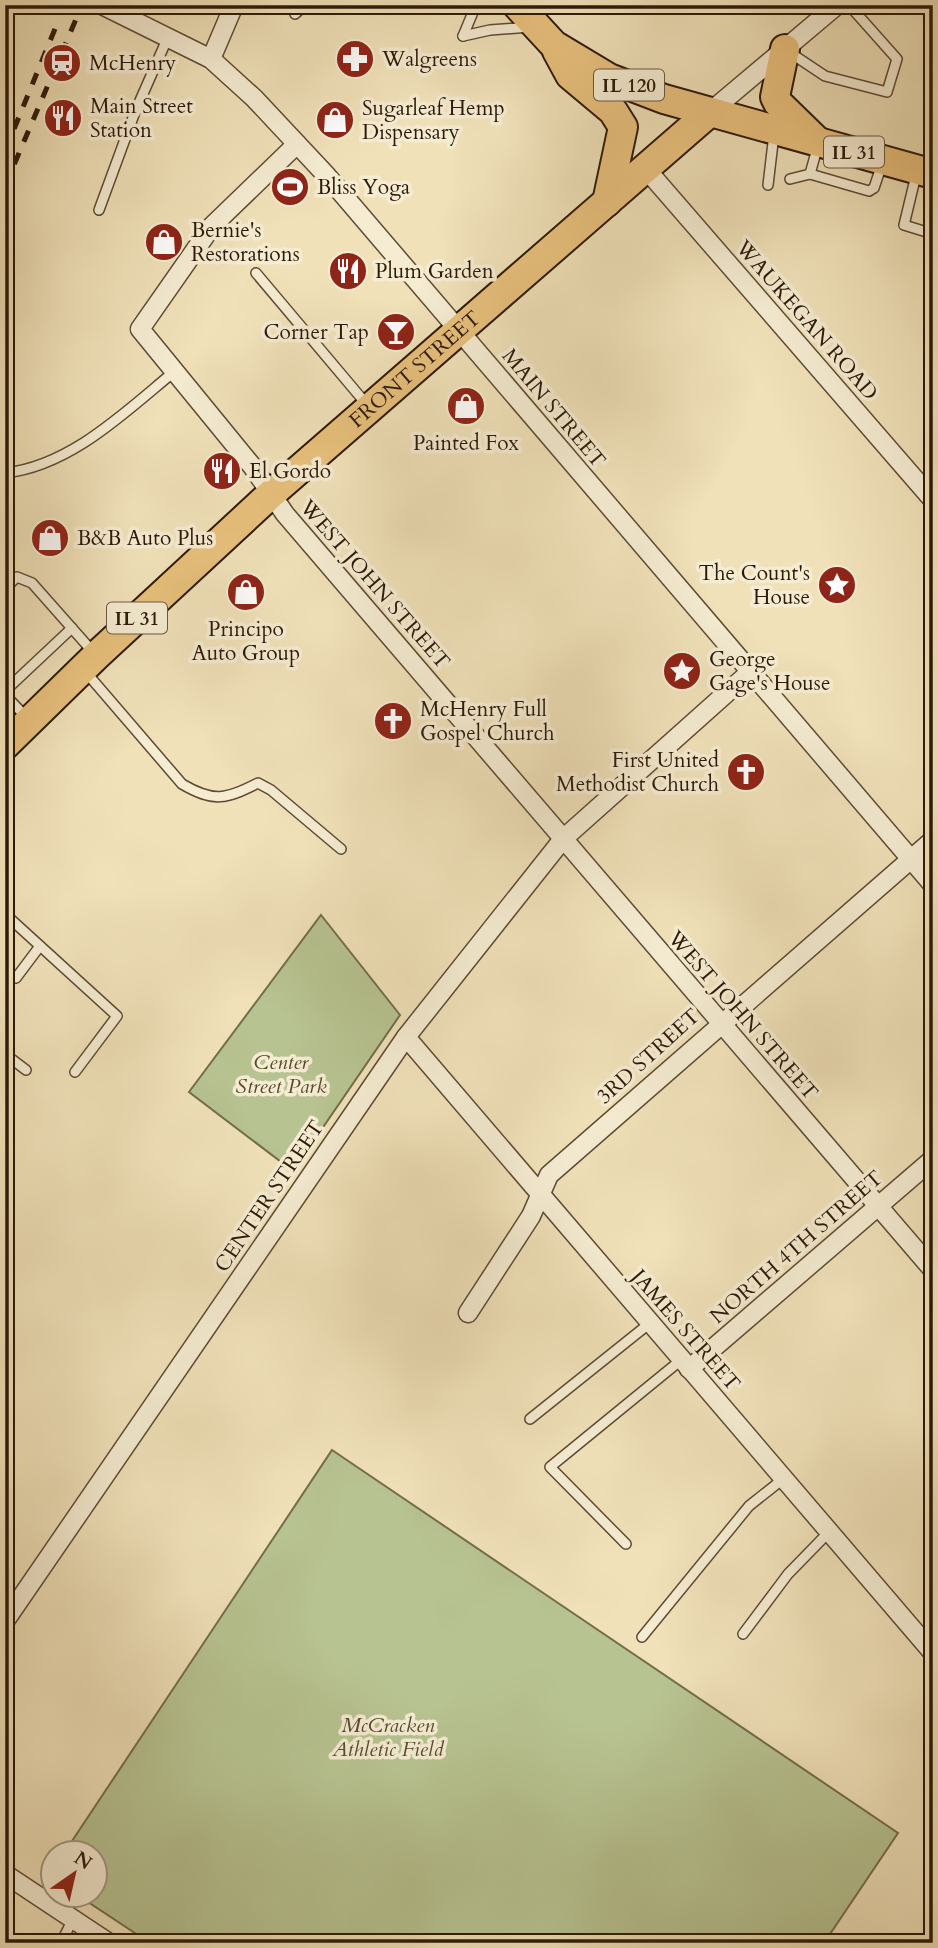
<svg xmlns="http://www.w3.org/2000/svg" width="938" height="1948" viewBox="0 0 938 1948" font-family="Cardo,serif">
	<rect width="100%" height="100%" fill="#f0e1b9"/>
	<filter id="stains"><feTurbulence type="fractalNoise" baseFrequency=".00286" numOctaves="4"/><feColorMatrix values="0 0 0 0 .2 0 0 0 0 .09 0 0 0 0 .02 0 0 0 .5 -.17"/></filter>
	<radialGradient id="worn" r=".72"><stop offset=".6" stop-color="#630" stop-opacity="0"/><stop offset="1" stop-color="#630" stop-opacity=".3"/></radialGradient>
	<g fill="#b7c391" stroke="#726e4c" stroke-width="2">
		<path d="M321,915L400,1015L293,1171L189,1092Z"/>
		<path d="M332,1450L898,1833L824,1943H150L79,1896H94V1854L64,1853Z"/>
	</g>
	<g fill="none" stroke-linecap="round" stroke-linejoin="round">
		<defs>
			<g id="lane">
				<path d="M295,14L305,5"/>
				<path d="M463,36L490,30L530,27"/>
				<path d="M463,36L476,5"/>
				<path d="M789,52L825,76L887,92L897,59L849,5"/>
				<path d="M917,171L904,225L933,234"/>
				<path d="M810,174L818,145"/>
				<path d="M790,179L810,174L869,191L874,188L882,164"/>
				<path d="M768,185L774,134"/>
				<path d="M99,210L135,112L168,37"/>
				<path d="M256,273L368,406"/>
				<path d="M5,473C71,466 126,411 175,371"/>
				<path d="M5,588L17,577L32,583L93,652"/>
				<path d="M84,670L182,784C214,803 226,799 258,783L271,790L341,849"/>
				<path d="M5,691L72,628"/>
				<path d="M5,695L27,718"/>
				<path d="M5,914L117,1016L75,1072"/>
				<path d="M16,978L40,946"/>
				<path d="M5,1054L26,1070"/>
				<path d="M530,1419L650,1323"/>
				<path d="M626,1544L550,1467L681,1360"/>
				<path d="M743,1634L788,1574L829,1532"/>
				<path d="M642,1637L749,1506L783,1479"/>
				<path d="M61,1943L73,1919"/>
			</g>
			<g id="street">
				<path d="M102,5L211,59L254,98L327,176L933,885"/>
				<path d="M211,59L234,5"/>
				<path d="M710,112L837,5"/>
				<path d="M297,144L212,226L140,329L252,466L285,514L933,1270"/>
				<path d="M646,169L933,500"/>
				<path d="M406,1037L933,1653"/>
				<path d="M468,1313L531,1216L549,1175L933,840"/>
				<path d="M689,1369L933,1159"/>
				<path d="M5,1621L406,1037L563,839L749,673"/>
				<path d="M5,1874L109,1943"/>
			</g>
			<g id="primary">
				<path d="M517,5L554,45L609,78L664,99L933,174"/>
				<path d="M785,49L775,97L778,103L816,140"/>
				<path d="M557,51L570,75L613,111L623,127L607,202"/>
				<path id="s1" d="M5,745L96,656L271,494L710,112"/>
			</g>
		</defs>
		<use href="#lane" stroke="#5e4b34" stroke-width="12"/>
		<use href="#street" stroke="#5e4b34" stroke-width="21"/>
		<use href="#primary" stroke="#2d1907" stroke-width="32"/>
		<use href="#lane" stroke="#f5ecd2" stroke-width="9"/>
		<use href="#street" stroke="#f5ecd2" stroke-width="18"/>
		<use href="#primary" stroke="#e8c07c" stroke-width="28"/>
		<g stroke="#2d1907" stroke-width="5" stroke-dasharray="12 12" stroke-linecap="butt">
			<path d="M5,151L59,19"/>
			<path d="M5,186L82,5"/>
		</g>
	</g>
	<defs>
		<symbol id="pharmacy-disc" viewBox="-11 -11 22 22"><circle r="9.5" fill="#8f2418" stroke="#f5ecd2"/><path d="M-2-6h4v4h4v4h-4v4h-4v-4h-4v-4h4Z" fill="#fff"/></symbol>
		<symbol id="station-disc" viewBox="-11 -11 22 22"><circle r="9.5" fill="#8f2418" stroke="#f5ecd2"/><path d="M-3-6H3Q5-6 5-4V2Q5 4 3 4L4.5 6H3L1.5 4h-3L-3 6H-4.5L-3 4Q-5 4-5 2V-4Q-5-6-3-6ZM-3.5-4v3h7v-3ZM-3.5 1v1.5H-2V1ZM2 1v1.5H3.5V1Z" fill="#fff"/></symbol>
		<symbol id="restaurant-disc" viewBox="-11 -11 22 22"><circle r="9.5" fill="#8f2418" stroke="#f5ecd2"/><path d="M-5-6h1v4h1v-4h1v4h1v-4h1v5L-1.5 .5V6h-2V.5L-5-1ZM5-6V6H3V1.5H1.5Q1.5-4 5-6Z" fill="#fff"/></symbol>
		<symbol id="shop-disc" viewBox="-11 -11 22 22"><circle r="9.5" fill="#8f2418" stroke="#f5ecd2"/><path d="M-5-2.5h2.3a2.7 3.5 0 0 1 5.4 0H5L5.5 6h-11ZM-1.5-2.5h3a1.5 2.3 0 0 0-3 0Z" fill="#fff"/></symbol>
		<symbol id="stadium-disc" viewBox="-11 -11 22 22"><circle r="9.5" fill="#8f2418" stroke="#f5ecd2"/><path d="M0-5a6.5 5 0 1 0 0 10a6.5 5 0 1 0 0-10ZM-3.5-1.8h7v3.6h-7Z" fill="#fff"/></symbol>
		<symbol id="bar-disc" viewBox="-11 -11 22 22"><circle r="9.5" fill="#8f2418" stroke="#f5ecd2"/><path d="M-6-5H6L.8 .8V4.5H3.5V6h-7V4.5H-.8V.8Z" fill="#fff"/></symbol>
		<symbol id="sight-disc" viewBox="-11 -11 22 22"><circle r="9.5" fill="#8f2418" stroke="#f5ecd2"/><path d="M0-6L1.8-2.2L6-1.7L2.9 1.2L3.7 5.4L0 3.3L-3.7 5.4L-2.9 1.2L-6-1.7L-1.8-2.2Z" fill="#fff"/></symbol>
		<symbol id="church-disc" viewBox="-11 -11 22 22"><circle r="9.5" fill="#8f2418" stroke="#f5ecd2"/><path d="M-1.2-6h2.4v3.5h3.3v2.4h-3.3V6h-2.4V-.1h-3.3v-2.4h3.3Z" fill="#fff"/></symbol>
	</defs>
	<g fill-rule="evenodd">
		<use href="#pharmacy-disc" x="333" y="37" width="44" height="44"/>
		<use href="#station-disc" x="40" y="41" width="44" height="44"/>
		<use href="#restaurant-disc" x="41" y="96" width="44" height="44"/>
		<use href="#shop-disc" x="313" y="98" width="44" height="44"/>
		<use href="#stadium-disc" x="268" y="165" width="44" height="44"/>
		<use href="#shop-disc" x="142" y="220" width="44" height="44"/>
		<use href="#restaurant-disc" x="326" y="249" width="44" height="44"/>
		<use href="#bar-disc" x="374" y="310" width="44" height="44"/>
		<use href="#shop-disc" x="444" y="384" width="44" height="44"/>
		<use href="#restaurant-disc" x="200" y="449" width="44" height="44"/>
		<use href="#shop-disc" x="28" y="516" width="44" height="44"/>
		<use href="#sight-disc" x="815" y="563" width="44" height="44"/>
		<use href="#shop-disc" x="224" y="570" width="44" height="44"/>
		<use href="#sight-disc" x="660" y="649" width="44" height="44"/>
		<use href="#church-disc" x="371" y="699" width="44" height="44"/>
		<use href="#church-disc" x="724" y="750" width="44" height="44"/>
	</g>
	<g text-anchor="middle" stroke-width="7" stroke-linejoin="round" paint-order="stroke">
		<g fill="#f5ecd2" stroke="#695844" stroke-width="2">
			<rect x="594" y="69.5" width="70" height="31" rx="5"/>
			<rect x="824" y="136.5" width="60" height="31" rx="5"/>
			<rect x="107" y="602.5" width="60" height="31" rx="5"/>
		</g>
		<g font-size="19" font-weight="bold" fill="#2d1907">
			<text x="629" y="92">IL 120</text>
			<text x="854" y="159">IL 31</text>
			<text x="137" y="625">IL 31</text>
		</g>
		<g font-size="21" fill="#2d1907" stroke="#f5ecd2" text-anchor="start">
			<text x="382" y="66">Walgreens</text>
			<text x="89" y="70">McHenry</text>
			<text x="90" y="113">Main Street<tspan x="90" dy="24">Station</tspan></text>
			<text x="362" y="115">Sugarleaf Hemp<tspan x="362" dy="24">Dispensary</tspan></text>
			<text x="317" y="194">Bliss Yoga</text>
			<text x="191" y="237">Bernie's<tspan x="191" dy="24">Restorations</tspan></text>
			<text x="375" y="278">Plum Garden</text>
			<text x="369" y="339" text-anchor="end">Corner Tap</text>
			<text x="466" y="450" text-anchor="middle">Painted Fox</text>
			<text x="249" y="478">El Gordo</text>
			<text x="77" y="545">B&amp;B Auto Plus</text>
			<text x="810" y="580" text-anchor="end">The Count's<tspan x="810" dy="24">House</tspan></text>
			<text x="246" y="636" text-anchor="middle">Principo<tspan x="246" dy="24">Auto Group</tspan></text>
			<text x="709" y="666">George<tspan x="709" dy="24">Gage's House</tspan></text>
			<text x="420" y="716">McHenry Full<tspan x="420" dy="24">Gospel Church</tspan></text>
			<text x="719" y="767" text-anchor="end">First United<tspan x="719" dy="24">Methodist Church</tspan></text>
		</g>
		<g font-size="21" fill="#2d1907" stroke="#f5ecd2">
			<text transform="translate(807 320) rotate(49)" y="7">WAUKEGAN ROAD</text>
			<text dy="7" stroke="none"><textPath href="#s1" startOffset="556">FRONT STREET</textPath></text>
			<text transform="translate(554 408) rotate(50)" y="7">MAIN STREET</text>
			<text transform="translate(375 584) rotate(49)" y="7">WEST JOHN STREET</text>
			<text transform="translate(743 1015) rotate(49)" y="7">WEST JOHN STREET</text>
			<text transform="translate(648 1056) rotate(-42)" y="7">3RD STREET</text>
			<text transform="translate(269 1196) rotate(-56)" y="7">CENTER STREET</text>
			<text transform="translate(796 1247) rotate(-41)" y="7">NORTH 4TH STREET</text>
			<text transform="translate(686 1330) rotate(49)" y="7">JAMES STREET</text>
		</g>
		<g font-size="21" font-style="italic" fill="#564c30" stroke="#f5ecd2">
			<text x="281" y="1069">Center<tspan x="281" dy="24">Street Park</tspan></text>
			<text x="388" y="1732">McCracken<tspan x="388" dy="24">Athletic Field</tspan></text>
		</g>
	</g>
	<rect width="938" height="1948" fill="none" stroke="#f0e1b9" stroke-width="28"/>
	<rect x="7" y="7" width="924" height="1934" fill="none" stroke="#2d1907" stroke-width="3.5"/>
	<rect x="14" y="14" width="910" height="1920" fill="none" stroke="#2d1907" stroke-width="2"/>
	<g transform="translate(74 1874) rotate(34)"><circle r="33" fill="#f5ecd2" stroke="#a59881" stroke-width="2"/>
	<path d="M0-5L12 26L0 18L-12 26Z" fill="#8f2418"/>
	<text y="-10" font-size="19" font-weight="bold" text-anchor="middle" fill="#2d1907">N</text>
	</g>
	<rect width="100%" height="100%" filter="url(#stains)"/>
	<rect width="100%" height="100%" fill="url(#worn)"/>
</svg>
